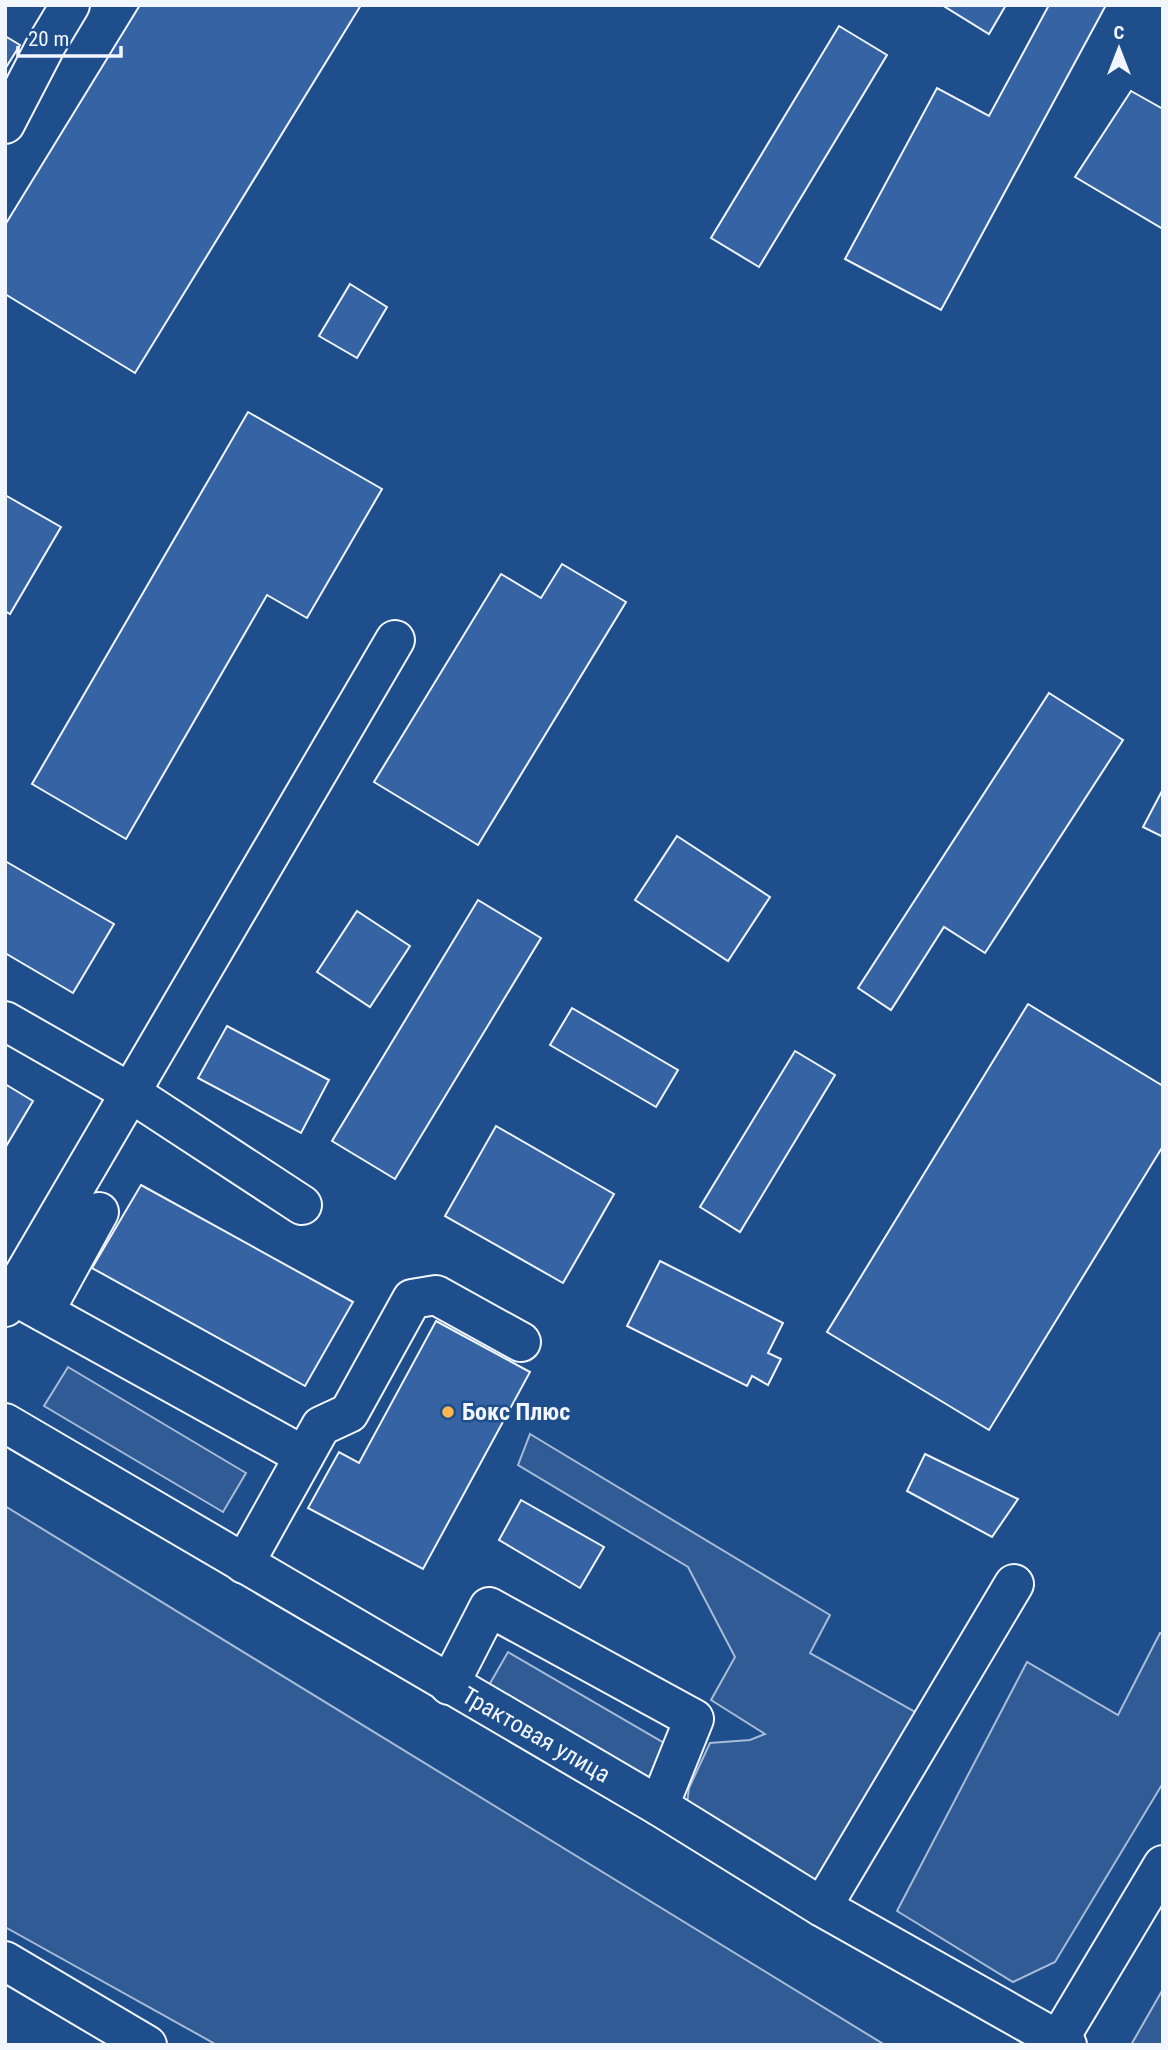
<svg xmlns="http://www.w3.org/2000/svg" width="1168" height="2050" viewBox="0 0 1168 2050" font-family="'Roboto Condensed',sans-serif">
	<rect width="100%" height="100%" fill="#1f4e8c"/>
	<g fill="#305b95" stroke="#a8bbd7" stroke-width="2">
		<path d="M68,1367L246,1473L223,1512L44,1406Z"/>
		<path d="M530,1434L830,1615L810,1653L924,1717L837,1874L792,1898L683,1834L689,1788L710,1743L750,1740L765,1734L711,1700L735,1657L688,1567L518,1465Z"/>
		<path d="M5,1506L885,2045H217L5,1927Z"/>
		<path d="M1160,1633L1163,1634V1783L1055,1962L1013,1982L897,1911L1027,1662L1118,1715Z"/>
		<path d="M508,1652L676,1750L647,1804L477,1706Z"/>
		<path d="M1163,1989V2045H1131Z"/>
	</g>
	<g fill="#3563a3" stroke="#f2f6ff" stroke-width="2">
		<path d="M140,5H361L135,373L5,294V225Z"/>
		<path d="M942,5H1006L989,34Z"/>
		<path d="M1049,5H1106L941,310L845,259L937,88L989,116Z"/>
		<path d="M839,26L887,55L759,267L711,238Z"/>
		<path d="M5,36L20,45L5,69Z"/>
		<path d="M1131,91L1163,109V229L1075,177Z"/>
		<path d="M350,284L387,307L357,358L319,336Z"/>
		<path d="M248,412L382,489L307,618L267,595L126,839L32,784Z"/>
		<path d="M5,495L61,527L10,614L5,611Z"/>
		<path d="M562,564L626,602L478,845L374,782L501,574L541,598Z"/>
		<path d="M1049,693L1123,740L985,953L944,927L891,1010L858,988Z"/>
		<path d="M1163,789V837L1143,827Z"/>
		<path d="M677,836L770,897L728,961L635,900Z"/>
		<path d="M5,861L114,924L73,993L5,953Z"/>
		<path d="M478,900L541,938L395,1179L332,1141Z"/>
		<path d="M357,911L410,946L370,1007L317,972Z"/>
		<path d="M1028,1004L1163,1086V1146L989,1430L827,1332Z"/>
		<path d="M572,1008L678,1070L656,1107L550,1045Z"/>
		<path d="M227,1026L329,1080L301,1133L198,1078Z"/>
		<path d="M795,1051L835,1075L740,1232L700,1207Z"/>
		<path d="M5,1084L33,1101L5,1148Z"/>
		<path d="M496,1126L614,1194L563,1283L445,1216Z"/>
		<path d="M141,1185L353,1302L305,1386L92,1268Z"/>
		<path d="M660,1261L783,1323L768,1353L781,1359L768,1385L752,1376L747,1386L627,1326Z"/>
		<path d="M436,1321L530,1372L423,1569L308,1508L339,1452L359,1463Z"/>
		<path d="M925,1454L1018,1499L992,1537L907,1491Z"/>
		<path d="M521,1500L604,1547L580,1588L499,1540Z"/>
	</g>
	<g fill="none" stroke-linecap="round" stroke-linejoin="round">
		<defs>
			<g id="minor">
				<path d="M5,124L46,45L70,5"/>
				<path d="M5,1021L131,1093L302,1205"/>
				<path d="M13,1295L304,1456"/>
				<path d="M5,1307L395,640"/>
				<path d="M44,1312L99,1212"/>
				<path d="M244,1564L321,1426L349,1413L412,1299L436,1295L521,1342"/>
				<path d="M449,1685L489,1607L694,1719L659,1806"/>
				<path d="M822,1907L1014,1584"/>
			</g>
			<g id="major">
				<path d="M5,1423L659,1806L822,1907L1067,2045"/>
				<path d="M5,1961L147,2045"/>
				<path d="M1060,2045L1059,2039L1163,1865"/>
			</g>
		</defs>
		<use href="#minor" stroke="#f2f6ff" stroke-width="42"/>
		<use href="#major" stroke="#f2f6ff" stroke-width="42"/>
		<use href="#minor" stroke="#1f4e8c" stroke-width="38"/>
		<use href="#major" stroke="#1f4e8c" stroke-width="38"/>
	</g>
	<circle fill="#ffb74d" stroke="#1f4e8c" stroke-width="2.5" cx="448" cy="1412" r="7"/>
	<g text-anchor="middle" stroke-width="5" stroke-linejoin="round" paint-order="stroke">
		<g font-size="24" font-weight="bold" fill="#f2f6ff" stroke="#1f4e8c" text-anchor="start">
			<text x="462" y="1420">Бокс Плюс</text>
		</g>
		<g font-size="24" fill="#f2f6ff" stroke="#1f4e8c">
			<text transform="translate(536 1735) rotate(30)" y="8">Трактовая улица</text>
		</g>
	</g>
	<rect width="1168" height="2050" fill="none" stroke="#f2f6ff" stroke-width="14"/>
	<g transform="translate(1119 49)" stroke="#1f4e8c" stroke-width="5" paint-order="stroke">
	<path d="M0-5L12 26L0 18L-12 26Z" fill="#f2f6ff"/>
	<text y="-10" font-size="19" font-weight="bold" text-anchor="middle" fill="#f2f6ff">С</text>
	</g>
	<path d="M18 46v10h103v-10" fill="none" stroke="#f2f6ff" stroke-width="3.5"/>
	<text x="28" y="46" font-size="21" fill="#f2f6ff" stroke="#1f4e8c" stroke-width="5" paint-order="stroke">20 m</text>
</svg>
